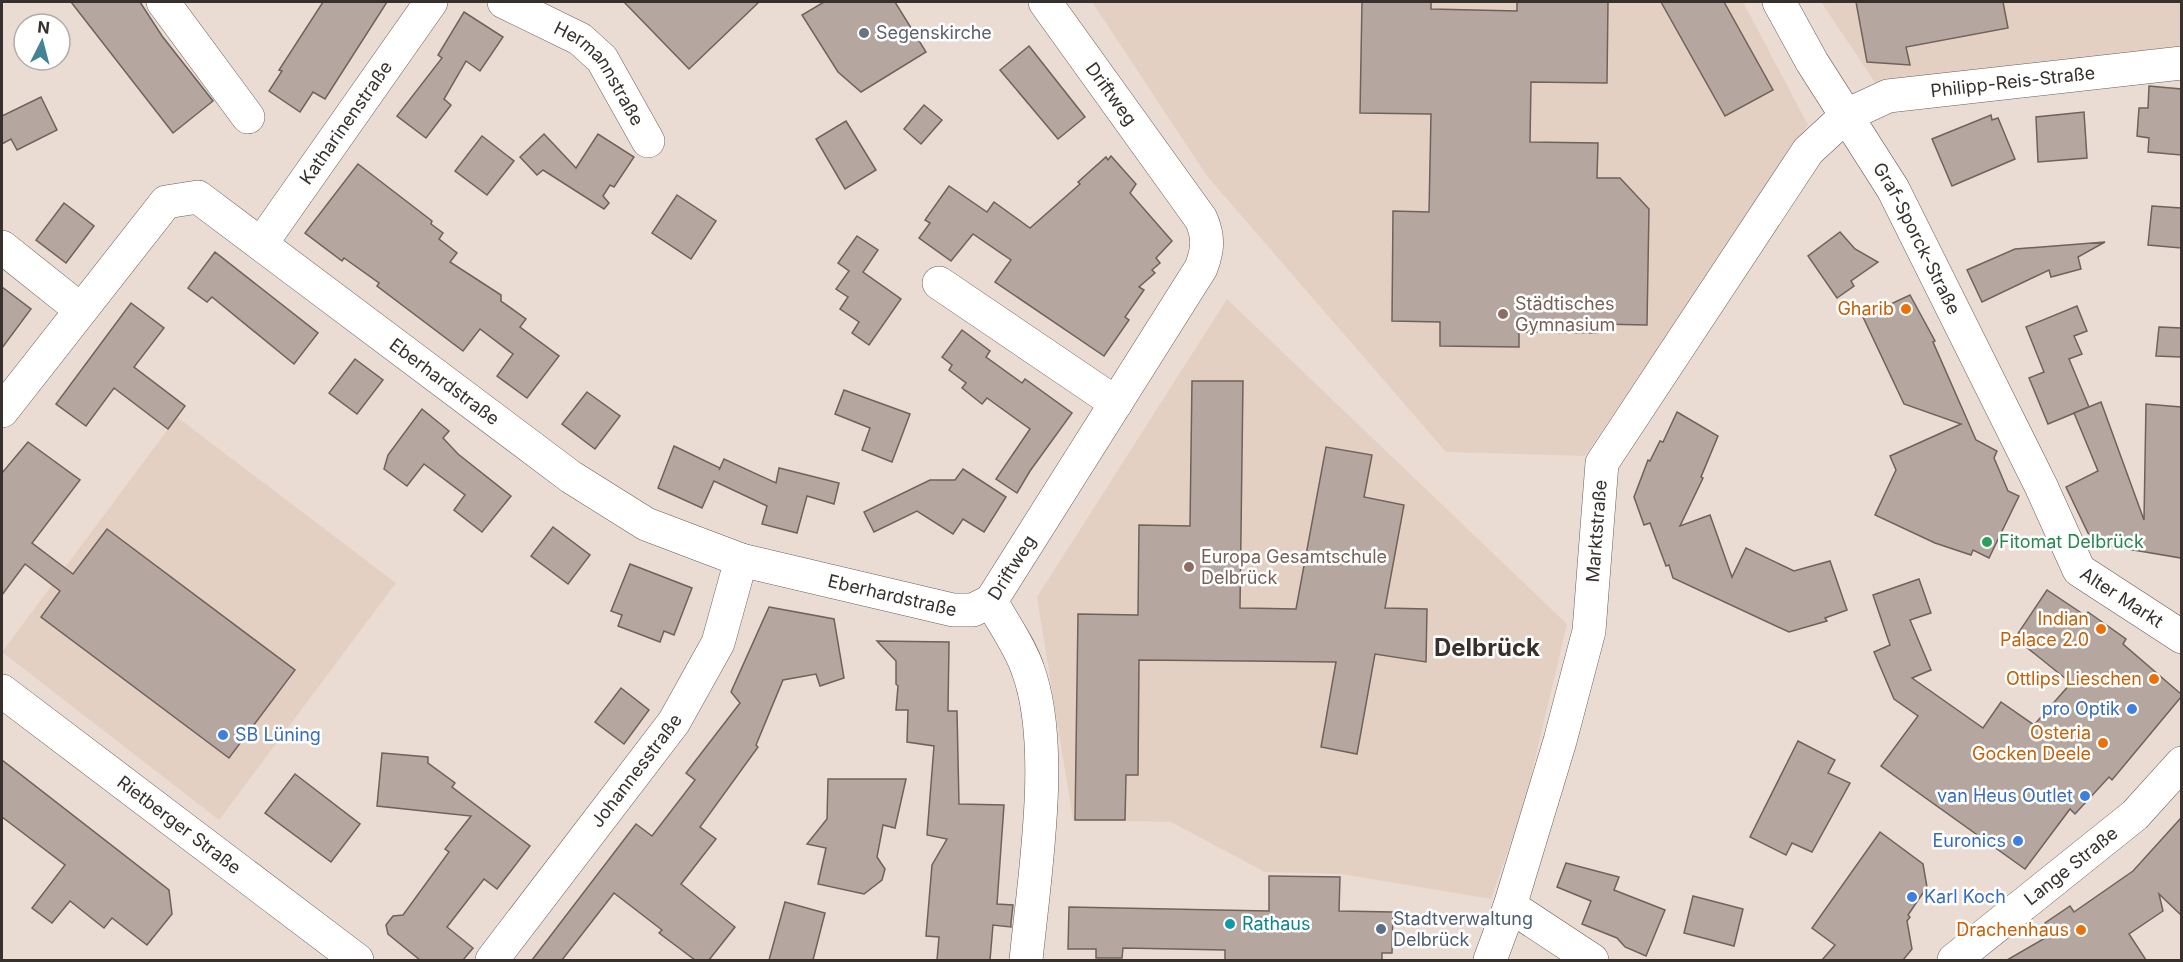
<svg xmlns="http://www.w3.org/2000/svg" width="2183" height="962" viewBox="0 0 2183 962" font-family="Inter,sans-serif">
	<rect width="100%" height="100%" fill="#eadcd3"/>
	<g fill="#e4d0c2">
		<path d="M1092,2H1743L1808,125L1585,456L1446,452L1207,176Z"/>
		<path d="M1821,2H2181V55L1876,84Z"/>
		<path d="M1227,299L1567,624L1525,802L1491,899L1341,874L1265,872L1171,822L1073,820L1037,597Z"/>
		<path d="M177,417L396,583L219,820L2,652Z"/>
	</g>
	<g fill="#b5a79f" stroke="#6e625a" stroke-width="1.5">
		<path d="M71,2H140L162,36L213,101L173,133Z"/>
		<path d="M323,2H387L325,99L313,92L300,112L269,91L282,71L279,70Z"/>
		<path d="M624,2H759L689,69Z"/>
		<path d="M824,2H895L926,52L861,92L838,72L802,15Z"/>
		<path d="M1362,2H1431V9L1517,11V2H1608L1607,83L1531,82L1530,142L1598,143L1597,178H1620L1649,209L1647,325L1598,324V333L1519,332V347L1440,346V322L1392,321L1393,211L1429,212L1431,114L1360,113Z"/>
		<path d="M1661,2H1724L1773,90L1725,116Z"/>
		<path d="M1856,2H2003L2008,28L1906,47L1910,65L1867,62Z"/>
		<path d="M464,12L503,37L480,71L466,61L444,99L451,105L426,138L397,116L442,58L438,55Z"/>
		<path d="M1029,46L1085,117L1058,139L1000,70Z"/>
		<path d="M2149,86L2181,89V155L2148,152L2149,138L2137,136L2139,108H2148Z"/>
		<path d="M41,97L57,130L17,150L11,139L2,144V116Z"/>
		<path d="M924,105L942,120L921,144L904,129Z"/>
		<path d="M2084,112L2087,158L2038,162L2036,117Z"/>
		<path d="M1991,115L1992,120L1998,118L2015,159L1952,186L1932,139Z"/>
		<path d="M846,121L876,170L845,189L816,139Z"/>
		<path d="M544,134L576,168L598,134L634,157L614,187L610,185L603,196L609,203L604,209L543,170L537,175L520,157Z"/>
		<path d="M482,136L514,161L487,195L455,171Z"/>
		<path d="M1111,156L1136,184L1130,193L1172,241L1156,258L1160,263L1152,270L1155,273L1139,287L1144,290L1125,317L1129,320L1104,356L995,282L1011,260L973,234L951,261L919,238L930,223L925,220L949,186L987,212L994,202L1030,228L1080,184L1078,182L1106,157L1108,160Z"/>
		<path d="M358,164L432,221L431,224L443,233L439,239L457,253L450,262L501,295V301L526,319L520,327L559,356L527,398L497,376L513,354L480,329L463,351L377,286L379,283L344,258L342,261L305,233Z"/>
		<path d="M677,195L716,221L691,259L652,233Z"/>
		<path d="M64,203L94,226L66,263L36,240Z"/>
		<path d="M2152,206L2181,208V248L2148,245Z"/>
		<path d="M1840,232L1855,249L1878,262L1851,281L1854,286L1837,298L1808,256Z"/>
		<path d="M857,236L878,250L863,272L901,299L869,345L852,333L859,322L840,309L848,297L836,289L849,271L838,263Z"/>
		<path d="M2105,242L2078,257L2081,269L2051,277L2049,270L1982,302L1967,270L2015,249Z"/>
		<path d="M215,252L318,333L294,364L212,297L207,302L188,288Z"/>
		<path d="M2,287L31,309L2,348Z"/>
		<path d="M1910,295L1935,341L1933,342L1976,440L1997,451L1994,458L2008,491L2019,496L1989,558L1973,550L1971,555L1935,543L1875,515L1896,470L1890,456L1961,424L1904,404L1863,317Z"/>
		<path d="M131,303L164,328L134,367L185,406L168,429L114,388L86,426L56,404Z"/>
		<path d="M2077,306L2087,331L2074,336L2082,354L2069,359L2089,407L2048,424L2029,378L2044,372L2026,327Z"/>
		<path d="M2159,327L2181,328V357L2156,356Z"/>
		<path d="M962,330L990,351L986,357L1022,383L1025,379L1072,413L1030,471L1017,493L996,479L1030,429L987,398L982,404L962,388L966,383L949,370L952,365L942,357Z"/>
		<path d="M355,359L383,380L357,414L329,393Z"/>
		<path d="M1192,381H1243L1240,608L1296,609L1326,447L1372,455L1364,497L1404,505L1385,608L1427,609L1426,662L1375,654L1357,754L1321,747L1336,662L1139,660L1138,775H1126L1125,820H1075L1078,614L1138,615L1139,525L1190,526Z"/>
		<path d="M844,390L910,414L892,462L862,450L870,428L835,414Z"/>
		<path d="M587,392L620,416L595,449L562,424Z"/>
		<path d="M2101,402L2144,520L2146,404L2181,407V558L2104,545L2088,533L2066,487L2098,471L2074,413Z"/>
		<path d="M422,409L449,431L443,438L458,454L511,496L482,532L454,510L465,495L424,464L407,486L384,469L388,455Z"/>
		<path d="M1677,412L1718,436L1701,477L1703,478L1680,526L1710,515L1732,577L1746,548L1794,571L1830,561L1847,610L1825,618L1827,621L1789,632L1673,578L1669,565L1666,566L1650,523L1644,525L1634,497L1648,460L1650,461L1660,441L1663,442Z"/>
		<path d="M28,442L80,480L32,543L73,574L107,529L295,670L229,758L41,617L60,591L25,564L2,595V473Z"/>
		<path d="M674,446L720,468L719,470L724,459L776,483L779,468L839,483L834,504L807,496L797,533L762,524L767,506L714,481L702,508L658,488Z"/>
		<path d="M963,469L1006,497L984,532L963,519L953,534L917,511L874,532L864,512L930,480H955Z"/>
		<path d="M553,527L590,555L568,584L531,556Z"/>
		<path d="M630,564L692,588L674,635L664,631L660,642L618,626L622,615L611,611Z"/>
		<path d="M1919,579L1931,613L1910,620L1931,670L1912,678L1983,728L2001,702L2034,725L2071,683L2015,638L2047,590L2086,616L2088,612L2126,639L2123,644L2181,694V697L2112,780L2109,777L2075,814L2070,809L2025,869L1881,766L1918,716L1894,699L1874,652L1890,645L1873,595Z"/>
		<path d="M769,607L834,619L844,678L820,686L816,674L783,680L756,745L758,747L700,827L716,839L681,884L735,927L709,960H695L659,933L662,930L614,893L562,960H532L636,824L652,836L695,780L686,773L740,703L731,692Z"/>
		<path d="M877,641L949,642L948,711H957L959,804L1004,805L997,904L1013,905L1011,923V927L993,925L990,960H937L939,937L926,936L932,865L947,839L927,835L934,746L907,742L908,710H896L898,686L896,684V661Z"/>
		<path d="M621,688L649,710L624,744L595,722Z"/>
		<path d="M1798,741L1835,760L1828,773L1850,783L1812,852L1792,843L1786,855L1750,837Z"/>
		<path d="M382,753L428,757V763L455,783L452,787L530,846L497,889L484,879L447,927L473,948L463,960H420L388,934L386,925L393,916L403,915L449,852L445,849L471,816L377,806Z"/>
		<path d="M2,760L169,890L172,914L147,945L112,918L104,928L70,901L52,923L32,908L65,865L2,817Z"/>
		<path d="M295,774L360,824L331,862L265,813Z"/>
		<path d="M828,779H906L895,828L883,825L877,857L885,869L882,880L864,894L818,884L826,848L807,844L827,819Z"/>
		<path d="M2181,818V915L2159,894L2163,911L2129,934L2146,960H2007L2052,934L2045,923L2070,906L2074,912L2133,871Z"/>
		<path d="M1880,832L1923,864L1927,887L1908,915L1910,917L1907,921L1912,949L1903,960H1822L1835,945L1812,928Z"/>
		<path d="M1566,863L1619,877L1614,890L1665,910L1646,956L1625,947L1617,938L1582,924L1591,901L1557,887Z"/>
		<path d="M1269,876L1340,877L1339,911L1393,912L1392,953H1382V960H1225V950L1123,948L1122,958H1096V949H1068L1069,907L1269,911Z"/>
		<path d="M1693,896L1743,909L1734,946L1684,933Z"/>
		<path d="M785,902L825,913L813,960H769Z"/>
	</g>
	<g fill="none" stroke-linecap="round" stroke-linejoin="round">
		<defs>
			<g id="minor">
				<path d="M163,2L248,117"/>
				<path id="s1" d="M504,2L580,39L602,59L648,141"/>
				<path id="s2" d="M1779,2L1812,62L1893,189L2041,486L2079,570L2182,637"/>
				<path id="s3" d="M261,244L431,2"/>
				<path d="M2,247L81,310"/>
				<path d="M939,283L1116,403"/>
				<path id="s4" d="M2,411L166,202L198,197L571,477L646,524L741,560L953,610H973L991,601"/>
				<path id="s5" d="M2,691L357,960"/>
				<path d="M1510,906L1592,960"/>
				<path id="s6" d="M492,960L674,722L718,643L741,560"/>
				<path id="s7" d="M1026,960C1034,878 1056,747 1028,670C1020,646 1003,623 991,601L1201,268C1208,250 1209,237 1201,219L1045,2"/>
				<path id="s8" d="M1490,960L1510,906L1560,741L1589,631L1602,463L1808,151L1847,115L1888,96L2182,63"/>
				<path id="s9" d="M1954,960L2135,815L2182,763"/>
			</g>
		</defs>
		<use href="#minor" stroke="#6a5e56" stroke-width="34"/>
		<use href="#minor" stroke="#fff" stroke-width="33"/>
	</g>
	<circle fill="#6b7280" stroke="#fff" stroke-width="2" cx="864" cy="33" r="6"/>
	<g fill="#e8710a" stroke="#fff" stroke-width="2">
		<circle cx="1906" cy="309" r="6"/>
		<circle cx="2101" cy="629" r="6"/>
		<circle cx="2154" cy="679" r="6"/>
		<circle cx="2103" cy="743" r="6"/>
		<circle cx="2081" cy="930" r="6"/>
	</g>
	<g fill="#8d6e63" stroke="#fff" stroke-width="2">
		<circle cx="1503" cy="314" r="6"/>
		<circle cx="1189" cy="567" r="6"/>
	</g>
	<circle fill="#2e9e5b" stroke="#fff" stroke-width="2" cx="1987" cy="542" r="6"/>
	<g fill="#3f7fe0" stroke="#fff" stroke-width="2">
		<circle cx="2132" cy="709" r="6"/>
		<circle cx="223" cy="735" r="6"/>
		<circle cx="2085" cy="796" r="6"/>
		<circle cx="2018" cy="841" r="6"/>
		<circle cx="1912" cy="897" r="6"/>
	</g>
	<circle fill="#0f9aa8" stroke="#fff" stroke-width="2" cx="1230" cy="924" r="6"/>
	<circle fill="#5c6f8a" stroke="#fff" stroke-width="2" cx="1381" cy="929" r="6"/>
	<g text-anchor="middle" stroke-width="5" stroke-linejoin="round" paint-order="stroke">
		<g font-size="18" fill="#5b616d" stroke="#fff" text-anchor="start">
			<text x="876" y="39">Segenskirche</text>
		</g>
		<g font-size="18" fill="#36312d" stroke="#fff">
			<text dy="6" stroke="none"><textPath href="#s1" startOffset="123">Hermannstraße</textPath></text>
			<text dy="6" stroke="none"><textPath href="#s8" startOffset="1110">Philipp-Reis-Straße</textPath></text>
			<text transform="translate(1111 94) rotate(54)" y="6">Driftweg</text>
			<text dy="6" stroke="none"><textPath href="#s3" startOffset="148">Katharinenstraße</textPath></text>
			<text dy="6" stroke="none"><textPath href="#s2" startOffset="274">Graf-Sporck-Straße</textPath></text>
			<text dy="6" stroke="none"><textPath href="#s4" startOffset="606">Eberhardstraße</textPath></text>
			<text dy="6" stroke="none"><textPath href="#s8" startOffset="444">Marktstraße</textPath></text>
			<text dy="6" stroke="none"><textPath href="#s7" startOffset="410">Driftweg</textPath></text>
			<text dy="6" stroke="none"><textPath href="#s4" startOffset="1110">Eberhardstraße</textPath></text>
			<text dy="6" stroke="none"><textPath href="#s2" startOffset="694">Alter Markt</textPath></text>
			<text dy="6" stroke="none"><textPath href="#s6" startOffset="238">Johannesstraße</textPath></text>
			<text dy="6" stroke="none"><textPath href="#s5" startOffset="222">Rietberger Straße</textPath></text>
			<text dy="6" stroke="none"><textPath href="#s9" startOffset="150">Lange Straße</textPath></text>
		</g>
		<g font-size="18" fill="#785e54" stroke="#fff" text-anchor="start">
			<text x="1515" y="310">Städtisches<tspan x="1515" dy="21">Gymnasium</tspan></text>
			<text x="1201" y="563">Europa Gesamtschule<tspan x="1201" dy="21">Delbrück</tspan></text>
		</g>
		<g font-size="18" fill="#c56008" stroke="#fff" text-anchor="end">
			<text x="1894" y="315">Gharib</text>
			<text x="2089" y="625">Indian<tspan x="2089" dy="21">Palace 2.0</tspan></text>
			<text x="2142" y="685">Ottlips Lieschen</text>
			<text x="2091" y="739">Osteria<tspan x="2091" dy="21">Gocken Deele</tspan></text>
			<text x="2069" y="936">Drachenhaus</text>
		</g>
		<g font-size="18" fill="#27864d" stroke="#fff" text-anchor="start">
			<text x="1999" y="548">Fitomat Delbrück</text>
		</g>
		<g font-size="18" fill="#366cbe" stroke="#fff" text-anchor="end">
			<text x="2120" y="715">pro Optik</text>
			<text x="235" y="741" text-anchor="start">SB Lüning</text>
			<text x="2073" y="802">van Heus Outlet</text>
			<text x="2006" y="847">Euronics</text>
			<text x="1924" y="903" text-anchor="start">Karl Koch</text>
		</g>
		<g font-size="18" fill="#4e5e75" stroke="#fff" text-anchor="start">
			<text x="1393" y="925">Stadtverwaltung<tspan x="1393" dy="21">Delbrück</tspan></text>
		</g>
		<g font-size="18" fill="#0d838f" stroke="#fff" text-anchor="start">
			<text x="1242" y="930">Rathaus</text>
		</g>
		<g font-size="24" font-weight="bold" fill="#36312d" stroke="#fff">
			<text x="1487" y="656">Delbrück</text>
		</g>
	</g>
	<rect width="2183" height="962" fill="none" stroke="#36312d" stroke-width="6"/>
	<g transform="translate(42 42) rotate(6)"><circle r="28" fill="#ffffff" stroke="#afadab" stroke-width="1.5"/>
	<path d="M0-4.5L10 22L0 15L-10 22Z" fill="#428396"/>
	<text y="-9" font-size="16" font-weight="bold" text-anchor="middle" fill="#36312d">N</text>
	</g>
</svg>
